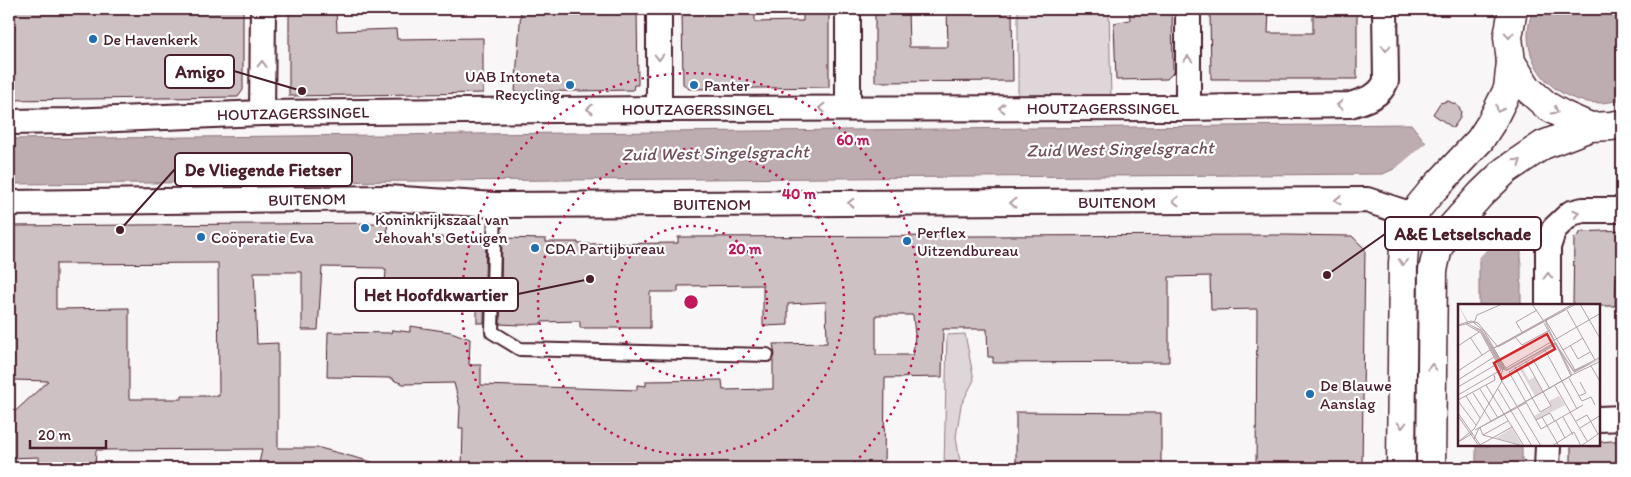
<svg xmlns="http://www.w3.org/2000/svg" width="1631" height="477" viewBox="0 0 1631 477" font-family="Itim,sans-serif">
	<rect width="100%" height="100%" fill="#f8f6f7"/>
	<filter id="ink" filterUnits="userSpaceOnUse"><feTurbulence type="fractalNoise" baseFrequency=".02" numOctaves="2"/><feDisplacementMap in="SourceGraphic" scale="10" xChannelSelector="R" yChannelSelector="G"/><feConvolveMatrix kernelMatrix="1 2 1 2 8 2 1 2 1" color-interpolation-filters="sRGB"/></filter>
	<g filter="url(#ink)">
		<g fill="#ded6d9" stroke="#947a82">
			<path d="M1018,9H1109L1111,100H1018Z"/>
			<path d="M965,334L974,380L961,405L956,437L961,468H944L947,335Z"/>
		</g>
		<g fill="#bdadb0" stroke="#8f747b">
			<path d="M1533,9H1622V99C1578,114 1530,84 1528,36C1528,26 1530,18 1533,9Z"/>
			<path d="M1411,124L1426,143L1525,242L1521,247V306H1479V257L1398,167L1383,174L9,184V139Z"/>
			<rect x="1476" y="446" width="46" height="22"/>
		</g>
		<path fill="#f8f6f7" d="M1428,141L1509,224L1478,259L1397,170H1394Z"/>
		<g fill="#cdc1c4" stroke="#4a1f2b" fill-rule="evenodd">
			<path d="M9,9H243V90L238,97L9,100Z"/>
			<path d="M289,9H336L337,31L396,29L397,39L483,38V93L289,96Z"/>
			<path d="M521,9H637L638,85H634L633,90L515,92Z"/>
			<path d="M682,9H755V22L803,21V9H829V87L689,89L683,84Z"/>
			<path d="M875,9H908L909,47H948L947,9H1012L1013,81L875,82Z"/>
			<path d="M1129,9H1172L1173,73L1167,79L1116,80L1114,23L1130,20Z"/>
			<path d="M1210,9H1269L1268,33H1313V9H1357V79H1211Z"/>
			<path d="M1448,101L1457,105L1461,111L1460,118L1453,128L1433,114L1440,103Z"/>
			<path d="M387,223L388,236L486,238L484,323H477V283H423V288L385,284L386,270H384V268L322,267L318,330H302V272H254L257,344L278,343V448H320L372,462V468H258L262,449L96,450L95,468H39V457L9,458V417L48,381L14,380V376H9V226ZM218,263L219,396H182V399H129V308L56,309V264Z"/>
			<path d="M1622,230V278H1616L1615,306H1573L1574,239L1581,232Z"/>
			<path d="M1283,235L1352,236L1365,249L1362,468H1256L1257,309L1211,310L1210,276L1169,277V362L993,363V357H988L987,329H943L942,377L885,378L884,468H462L463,428H459L460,407L454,383L403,384L393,380V378L327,377L328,332L391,333L392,330L410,332V326L451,332L470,339L469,365H481V385L637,390V385L646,386V381L722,380L723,390L773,389V360L775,355L773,344L827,343L826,302L788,304V325L763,326V285L678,286V292H650V328H580V321L541,322V324L520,325L500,324L502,238L546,239V242H578V244L678,243V237ZM876,315H913L915,335L913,355H876Z"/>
			<path d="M1016,412L1161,413V468H1016Z"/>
			<path d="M1612,441H1622V467L1571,468V446H1600V442Z"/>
		</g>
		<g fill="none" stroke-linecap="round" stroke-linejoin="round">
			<defs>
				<path id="lane" d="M495,205L492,332L520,349L767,355"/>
				<g id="street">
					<path d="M659,9V109"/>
					<path d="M848,9V108"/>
					<path d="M1188,9V108"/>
					<path d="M262,113L263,9"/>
					<path d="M9,122L69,121L262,113L659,109L1188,108L1350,105C1365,100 1380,97 1386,81L1385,9"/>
					<path d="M9,203L386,198L495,205L1367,200L1412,215"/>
					<path d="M1548,306V247L1554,229L1571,213L1583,210H1622"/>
					<path d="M1600,419L1622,418"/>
					<path d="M1547,468L1548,446"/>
				</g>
				<g id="secondary">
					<path d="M1513,9L1508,37L1511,62L1528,89L1547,106L1563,115L1590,127L1611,126L1622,124"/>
					<path d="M1401,468L1403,263L1405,235L1412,215L1431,192L1480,140L1491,123L1508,89L1511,62"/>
					<path d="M1431,468L1433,270L1438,248L1450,229L1481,194L1506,170L1543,145L1590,127"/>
				</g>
			</defs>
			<use href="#lane" stroke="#4a1f2b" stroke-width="16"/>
			<use href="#street" stroke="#4a1f2b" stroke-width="28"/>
			<use href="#secondary" stroke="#4a1f2b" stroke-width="31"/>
			<use href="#lane" stroke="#fff" stroke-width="12"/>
			<use href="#street" stroke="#fff" stroke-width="24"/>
			<use href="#secondary" stroke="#fff" stroke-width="28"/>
		</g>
		<defs><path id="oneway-chevron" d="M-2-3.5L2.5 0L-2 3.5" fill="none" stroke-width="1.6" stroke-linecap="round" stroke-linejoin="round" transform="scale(1.25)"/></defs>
		<g stroke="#ae9aa0">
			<use href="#oneway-chevron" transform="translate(1509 35) rotate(92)"/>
			<use href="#oneway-chevron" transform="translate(1386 48) rotate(90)"/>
			<use href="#oneway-chevron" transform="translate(659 57) rotate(90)"/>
			<use href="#oneway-chevron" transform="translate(1188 59) rotate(-90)"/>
			<use href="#oneway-chevron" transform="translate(262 64) rotate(-89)"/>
			<use href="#oneway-chevron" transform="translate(1340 105) rotate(179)"/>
			<use href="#oneway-chevron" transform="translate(822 108) rotate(180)"/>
			<use href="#oneway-chevron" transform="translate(1002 108) rotate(180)"/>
			<use href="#oneway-chevron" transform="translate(590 109) rotate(179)"/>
			<use href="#oneway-chevron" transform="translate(1499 109) rotate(117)"/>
			<use href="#oneway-chevron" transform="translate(1555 111) rotate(30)"/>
			<use href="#oneway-chevron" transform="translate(1518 162) rotate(-36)"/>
			<use href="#oneway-chevron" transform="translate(1338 200) rotate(180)"/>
			<use href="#oneway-chevron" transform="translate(1176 201) rotate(180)"/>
			<use href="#oneway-chevron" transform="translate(851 203) rotate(180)"/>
			<use href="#oneway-chevron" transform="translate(1013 203) rotate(180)"/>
			<use href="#oneway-chevron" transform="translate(1576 213) rotate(-17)"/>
			<use href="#oneway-chevron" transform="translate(1403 262) rotate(93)"/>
			<use href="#oneway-chevron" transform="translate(1548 276) rotate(-90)"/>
			<use href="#oneway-chevron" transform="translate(1432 367) rotate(-89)"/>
			<use href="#oneway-chevron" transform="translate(1402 425) rotate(90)"/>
		</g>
	</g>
	<g fill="none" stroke="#c2185b" stroke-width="2.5" stroke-dasharray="2.5 5">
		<circle cx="691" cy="302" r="76"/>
		<circle cx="691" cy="302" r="153"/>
		<path d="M533 468A229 229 0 1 1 849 468"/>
	</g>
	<g fill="#1f6fb2" stroke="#fff" stroke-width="2">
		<circle cx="93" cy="39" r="5"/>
		<circle cx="570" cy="85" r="5"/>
		<circle cx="694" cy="85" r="5"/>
		<circle cx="365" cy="228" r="5"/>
		<circle cx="201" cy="237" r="5"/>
		<circle cx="907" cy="241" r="5"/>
		<circle cx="535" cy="248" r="5"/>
		<circle cx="1310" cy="394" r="5"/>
	</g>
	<g text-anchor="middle" stroke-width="4.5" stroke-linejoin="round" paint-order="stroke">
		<g font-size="16" fill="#4a1f2b" stroke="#fff" text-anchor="start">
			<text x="103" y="45">De Havenkerk</text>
			<text x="560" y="82" text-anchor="end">UAB Intoneta<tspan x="560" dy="18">Recycling</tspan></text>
			<text x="704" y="91">Panter</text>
			<text x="375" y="225">Koninkrijkszaal van<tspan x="375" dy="18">Jehovah's Getuigen</tspan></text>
			<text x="917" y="238">Perflex<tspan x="917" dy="18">Uitzendbureau</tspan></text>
			<text x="211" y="243">Coöperatie Eva</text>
			<text x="545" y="254">CDA Partijbureau</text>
			<text x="1320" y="391">De Blauwe<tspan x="1320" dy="18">Aanslag</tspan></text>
		</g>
		<g font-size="16" fill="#4a1f2b" stroke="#fff">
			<text x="1103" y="114">HOUTZAGERSSINGEL</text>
			<text x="698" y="115">HOUTZAGERSSINGEL</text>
			<text transform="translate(293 113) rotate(-1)" y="6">HOUTZAGERSSINGEL</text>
			<text transform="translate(307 199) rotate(-1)" y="6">BUITENOM</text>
			<text x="1117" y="208">BUITENOM</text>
			<text x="712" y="210">BUITENOM</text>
		</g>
		<g font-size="18" font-style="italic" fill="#72515a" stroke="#fff">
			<text transform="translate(1120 149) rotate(-1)" y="6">Zuid West Singelsgracht</text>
			<text transform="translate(715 153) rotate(-1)" y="6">Zuid West Singelsgracht</text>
		</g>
	</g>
	<g transform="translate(1458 304)">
		<rect width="142" height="142" fill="#f8f6f7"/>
		<path d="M63,61L71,76L77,73L85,88L77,92L60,62ZM101,92L107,101L78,116L76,112L93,103L91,97ZM54,124L64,141L38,134Z" fill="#ded6d9"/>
		<path d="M0,0L11,20L24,26L49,65L97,38L116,66L142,55L116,69L97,40L49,67L43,65L23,28L10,20Z" fill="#bdadb0"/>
		<path fill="none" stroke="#b2a0a5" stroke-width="1" d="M74,0L85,16M122,0L143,36M109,6L137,56M88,17L117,66L143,53M16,19L19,11L44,0M86,19L96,37M0,21L13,17L20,19L40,43L107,6M0,22L15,18L26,27L46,62L42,74L83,142M64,28L58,18L79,6M12,33L24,51M58,34L64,41L90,27M98,39L114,71M98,40L51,68L83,125L125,101M112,41L120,55L132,48M0,42L21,28M36,44L118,0M36,44L115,0M87,46L119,105M105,46L125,34M74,54L92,85M133,62L143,79M57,63L82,108L93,102L68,57M48,64L143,9M0,67L32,46M114,71L143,57M111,74L121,92M0,76L36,53M122,78L128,89L121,92L124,97L133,93L137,101M28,81L66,142M97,82L129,137M0,83L39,60M22,85L40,114M40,85L74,142M15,89L33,117M0,91L43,66L23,29L8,20M8,92L22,114M0,96L37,76L36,71M0,97L18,121M60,102L114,71M0,109L23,142M0,112L21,142M84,113L101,142M105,113L115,131M78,116L92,109L97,118M98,117L107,134M118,117L129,111L140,130M22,124L25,131L65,142M122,124L143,111M17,126L68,99M25,131L50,117M16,135L21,124L113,72L88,19L89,14M2,137L15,129M0,138L16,125L44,77M22,141L54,123M94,142L116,128L123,142M123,142L143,128"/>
		<path fill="#d62828" fill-opacity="0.15" stroke="#d62828" stroke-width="2.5" d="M89,30L97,45L44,75L36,59Z"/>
		<rect width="142" height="142" fill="none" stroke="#4a1f2b" stroke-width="2.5"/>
	</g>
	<circle cx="691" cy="302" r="8" fill="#c2185b" stroke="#fff" stroke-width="2.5"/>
	<g font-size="15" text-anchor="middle" font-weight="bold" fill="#c2185b" stroke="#fff" stroke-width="4.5" stroke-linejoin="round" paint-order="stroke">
		<text x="853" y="145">60 m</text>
		<text x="799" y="199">40 m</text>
		<text x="745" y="254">20 m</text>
	</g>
	<path fill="none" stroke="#4a1f2b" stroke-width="2" d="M302 91L234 71M120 230L175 169M1327 275L1385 234M590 279L518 294"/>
	<g fill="#4a1f2b" stroke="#fff" stroke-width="2">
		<circle cx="302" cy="91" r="5"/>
		<circle cx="120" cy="230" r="5"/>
		<circle cx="1327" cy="275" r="5"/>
		<circle cx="590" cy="279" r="5"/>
	</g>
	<g fill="#fff" stroke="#4a1f2b" stroke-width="2">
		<rect x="165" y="55" width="69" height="33" rx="5"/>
		<rect x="175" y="153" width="177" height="33" rx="5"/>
		<rect x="1385" y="217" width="156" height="33" rx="5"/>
		<rect x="355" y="278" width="163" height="33" rx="5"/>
	</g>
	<g font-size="18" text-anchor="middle" font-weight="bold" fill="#4a1f2b">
		<text x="200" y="78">Amigo</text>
		<text x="263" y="176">De Vliegende Fietser</text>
		<text x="1463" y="240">A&amp;E Letselschade</text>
		<text x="436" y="301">Het Hoofdkwartier</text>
	</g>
	<rect width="1631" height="477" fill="none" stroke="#fff" stroke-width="30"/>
	<rect x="15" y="15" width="1601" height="447" fill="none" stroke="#4a1f2b" stroke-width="2" filter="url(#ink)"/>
	<path d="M30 440v8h76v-8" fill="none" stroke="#4a1f2b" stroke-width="2.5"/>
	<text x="38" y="440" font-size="15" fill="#4a1f2b" stroke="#ffffff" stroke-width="4" paint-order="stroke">20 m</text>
</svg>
